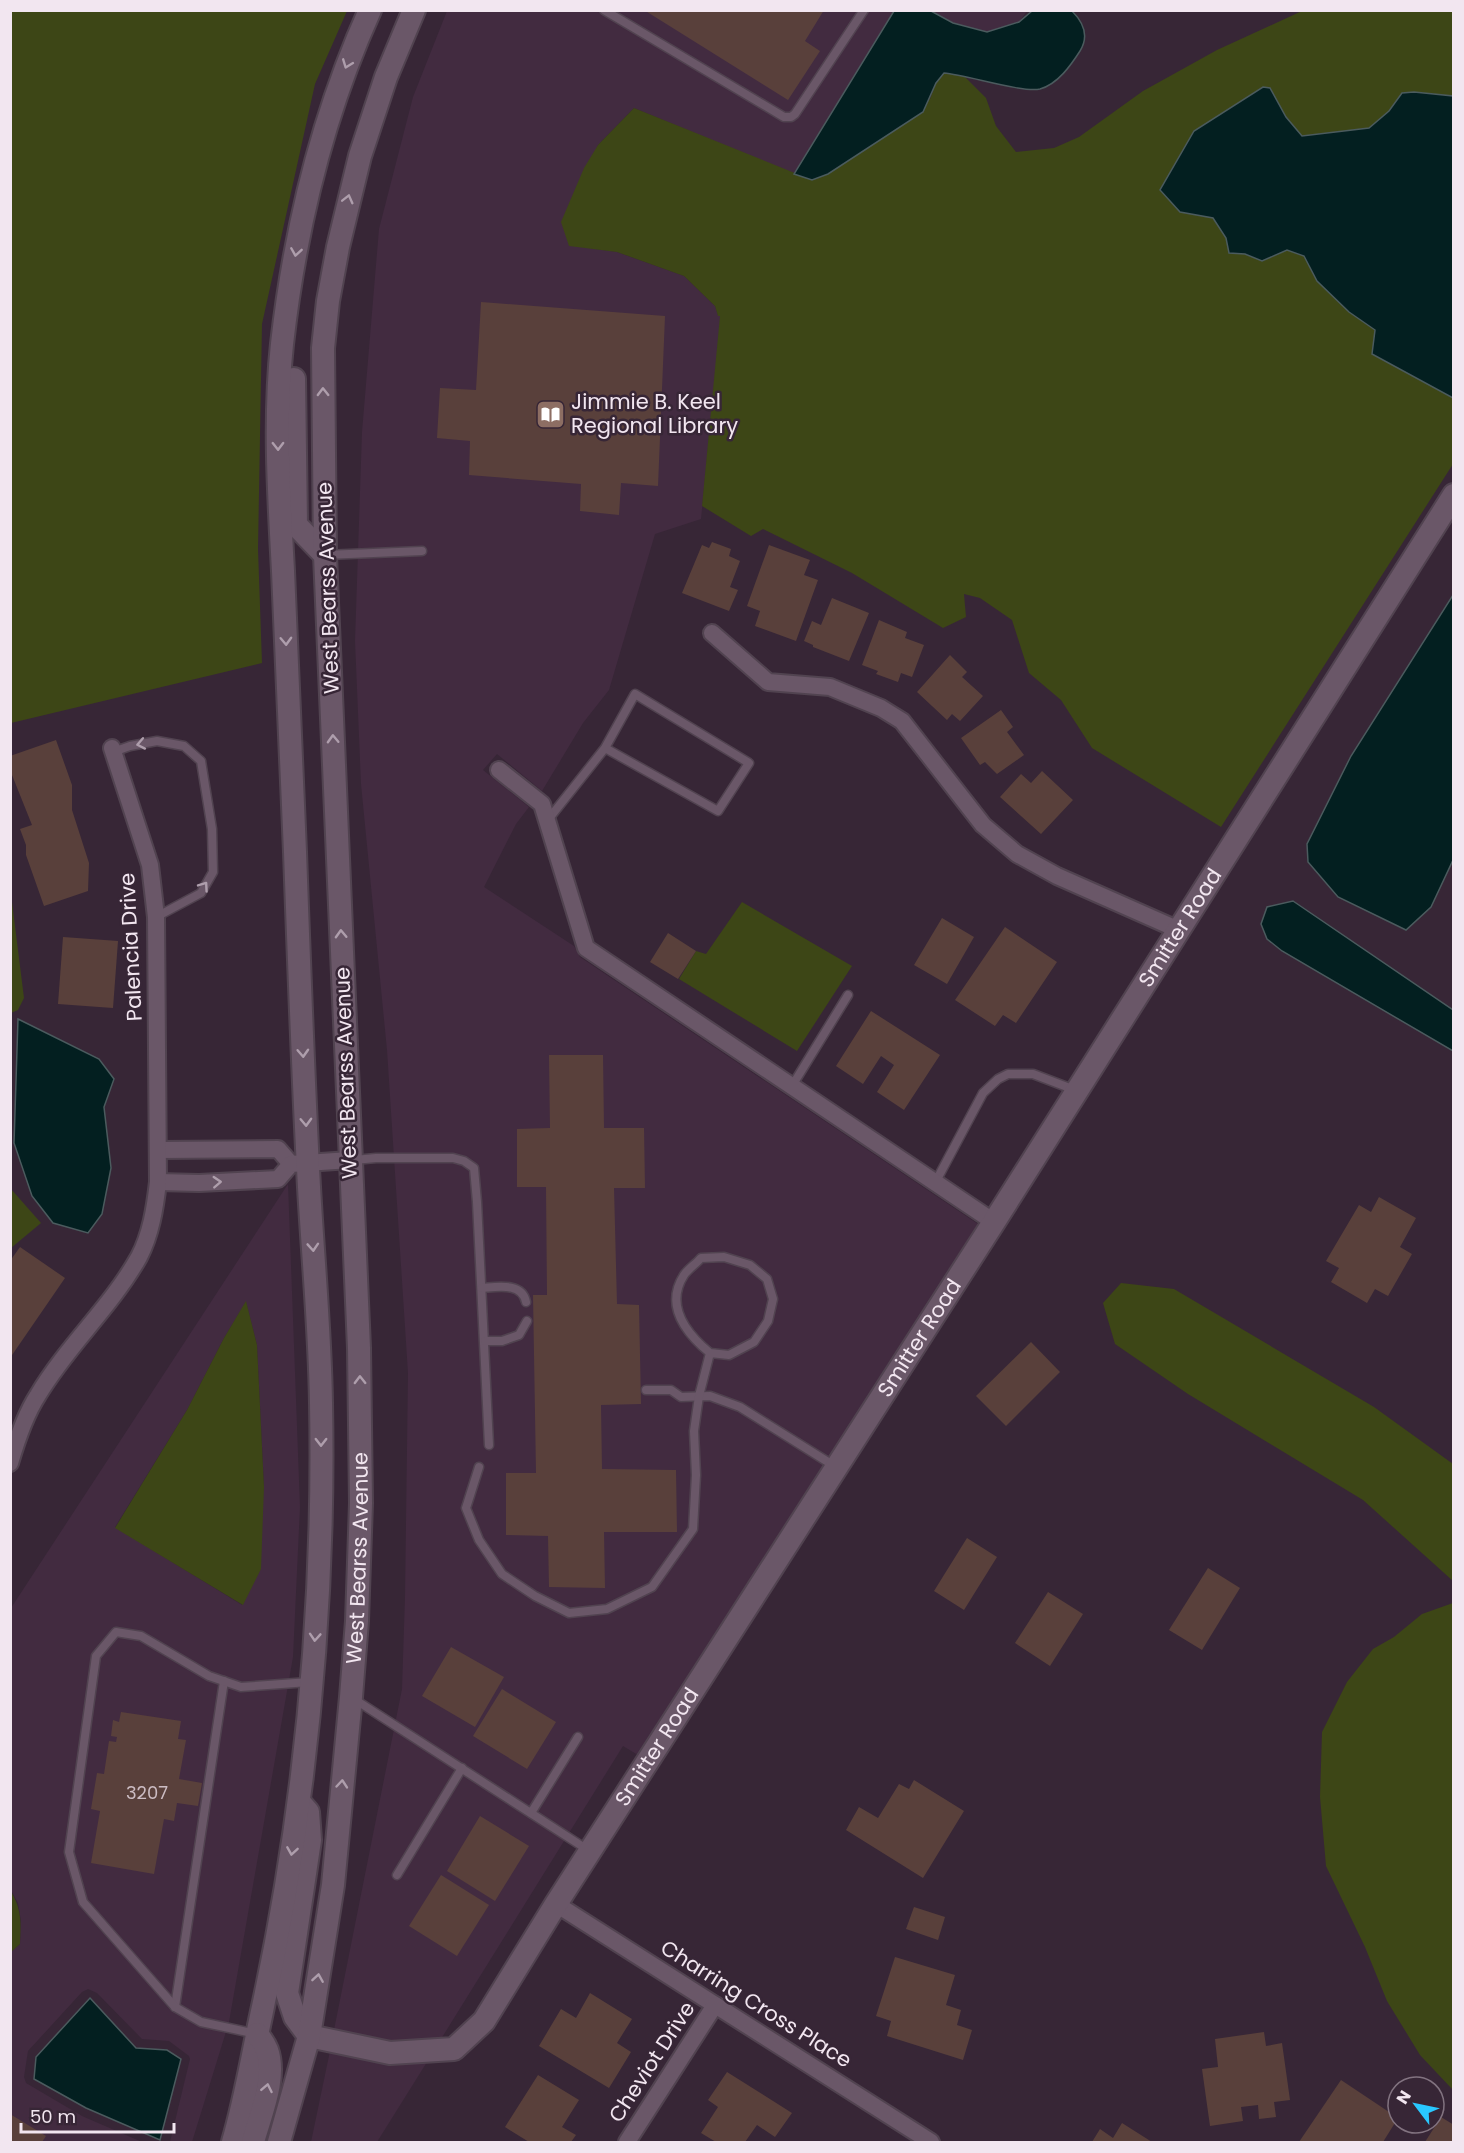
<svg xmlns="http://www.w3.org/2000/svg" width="1464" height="2153" viewBox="0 0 1464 2153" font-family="Poppins,sans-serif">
	<rect width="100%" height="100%" fill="#372636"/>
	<g fill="#422b40" fill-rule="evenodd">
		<path d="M447,11H894L794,174L634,108L598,145L569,245L617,252L684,276L715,306L718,315L721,316L701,519L655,534L609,690L583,723L542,791L497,754L483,770L529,807L516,824L484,887L574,946L580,957L978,1224L638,1755L623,1746L441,2039L390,2042L334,2030L402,1689L405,1597L408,1373L387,1050L361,784L355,641L362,432L379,229L413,97Z"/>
		<path d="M931,11H1027L1019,22L987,32L953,23Z"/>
		<path d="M288,1184L300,1507L293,1657L229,2022L192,2142H170L190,2059L189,2056L169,2041L142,2039L97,1993L88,1989L82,1992L28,2051L24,2077L26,2083L82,2116L142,2142H11L10,1952L20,1944L21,1921L18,1903L11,1890V1608ZM246,1302L257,1345L264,1487L242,1605L115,1527L187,1410L224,1338Z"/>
		<path d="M330,2051L389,2064L427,2062L377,2142H311Z"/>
	</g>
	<g fill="#3d4616">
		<path d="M10,11H347L315,84L262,324L258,549L262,663L11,723Z"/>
		<path d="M1302,11H1453V96L1414,92L1402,93L1389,111L1369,128L1301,136L1286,117L1270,88L1194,131L1160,190L1180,212L1213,218L1226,238L1229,253L1245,254L1262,261L1287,250L1304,256L1317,281L1349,312L1375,330L1372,354L1453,398V464L1221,827L1092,748L1061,700L1029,673L1012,620L980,598L964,594L966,617L943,628L852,573L763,529L751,536L702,506L720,316H718L715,306L684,276L617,252L569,246L561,222L584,168L598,145L634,108L812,180L828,174L872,144L930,99L936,83L944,73L963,75L986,98L996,126L1016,152L1054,148L1079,137L1143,91L1217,50Z"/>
		<path d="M11,894L24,998L18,1010L11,1013Z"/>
		<path d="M742,902L852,966L797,1051L679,979L696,951L706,954Z"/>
		<path d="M11,1189L41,1223L11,1248Z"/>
		<path d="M1121,1283L1174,1289L1374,1407L1453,1464V1581L1363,1500L1188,1394L1115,1344L1103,1303Z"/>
		<path d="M246,1301L257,1345L264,1487L261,1569L243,1605L115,1528L187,1410L224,1338Z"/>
		<path d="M1453,1603H1454L1453,2090L1420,2055L1387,2001L1365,1947L1326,1866L1320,1797L1322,1732L1347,1682L1373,1649L1394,1637L1422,1614Z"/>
		<path d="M10,1890C22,1909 21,1922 20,1944L11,1952Z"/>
	</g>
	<g fill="#031f20" stroke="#4b5b5e" stroke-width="1.5">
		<path d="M894,11H931L953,23L987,32L1019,22L1032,11H1072C1083,22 1090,35 1080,51C1071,65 1058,84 1040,89C1023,93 967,75 944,73L936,83L923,112L828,174L812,180L794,174Z"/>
		<path d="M1263,87L1270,88L1286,117L1302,136L1369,128L1389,111L1402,93L1414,92L1453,96V398L1372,354L1375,330L1349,312L1317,281L1304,256L1287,250L1262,261L1245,254L1229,253L1226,238L1213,218L1180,212L1160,190L1194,131Z"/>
		<path d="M1453,595V860L1431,907L1406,930L1338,897L1308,862L1307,844L1351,756Z"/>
		<path d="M1293,901L1453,1010V1051L1282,951L1267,939L1261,924L1267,907Z"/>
		<path d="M18,1019L99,1059L114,1079L104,1107L111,1168L102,1214L88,1233L53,1223L32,1196L14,1143Z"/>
		<path d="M90,1998L136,2048L167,2050L181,2059L160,2140L86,2108L34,2079L36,2057Z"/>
	</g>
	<g fill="#59403b">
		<path d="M644,10H824L805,41L820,51L788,100Z"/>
		<path d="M481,302L665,316L658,486L621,483L619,515L580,511L581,484L469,475L470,441L437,438L440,388L476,390Z"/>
		<path d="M712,542L731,549L729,556L740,561L730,587L738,590L729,611L682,593L702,545L709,548Z"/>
		<path d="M769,545L810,560L804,575L818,580L796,641L755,626L760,611L747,606Z"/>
		<path d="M832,598L869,613L849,661L813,647V645L804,641L812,621L821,625Z"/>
		<path d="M879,620L907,632L905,638L924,645L912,677L901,673L898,682L876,674L878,671L862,665Z"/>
		<path d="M950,655L967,672L962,677L983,696L960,721L952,714L947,720L917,692Z"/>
		<path d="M1001,710L1013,727L1007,732L1024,755L997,774L985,762L980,765L961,738Z"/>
		<path d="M56,740L72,785V810L89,863L88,891L44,906L26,855V845L20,829L32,825L10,770V756Z"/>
		<path d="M1042,771L1073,800L1041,834L1000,797L1021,774L1031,783Z"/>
		<path d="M942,918L974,937L947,984L914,965Z"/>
		<path d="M1005,927L1057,962L1016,1023L1003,1015L995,1026L955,1000Z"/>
		<path d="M668,933L696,951L678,979L650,962Z"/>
		<path d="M63,937L118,941L113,1008L58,1004Z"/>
		<path d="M871,1011L940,1055L904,1110L877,1092L894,1065L881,1056L863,1084L836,1066Z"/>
		<path d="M549,1055H603L604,1128H644L645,1188H614L617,1304L639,1305L641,1404L601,1405L602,1469L676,1470L677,1532H604L605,1588L549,1587L548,1536L506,1535V1473H536L533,1295H547L546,1187H517V1129L550,1128Z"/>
		<path d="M1379,1197L1416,1218L1400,1247L1412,1254L1388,1296L1375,1289L1367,1303L1331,1282L1339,1268L1326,1261L1359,1205L1371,1212Z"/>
		<path d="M20,1247L65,1278L10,1358V1261Z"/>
		<path d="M1031,1342L1060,1372L1006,1426L976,1396Z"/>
		<path d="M967,1538L997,1557L964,1610L934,1591Z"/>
		<path d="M1208,1568L1240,1588L1202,1650L1169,1630Z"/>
		<path d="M1048,1592L1083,1614L1050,1666L1015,1643Z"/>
		<path d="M451,1647L504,1677L475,1727L422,1696Z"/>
		<path d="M502,1689L556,1722L527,1769L473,1736Z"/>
		<path d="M121,1712L181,1721L178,1739L186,1740L179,1779L202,1783L198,1806L177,1803L174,1821L164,1819L154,1874L91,1863L100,1811L91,1809L97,1773L104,1774L109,1741L116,1742L117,1737L111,1736L113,1720L119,1722Z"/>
		<path d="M914,1780L964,1811L923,1878L846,1830L859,1807L878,1818L899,1784L909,1789Z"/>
		<path d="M480,1816L529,1846L495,1901L447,1871Z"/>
		<path d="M441,1875L489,1905L457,1956L409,1926Z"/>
		<path d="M914,1907L945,1917L938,1940L906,1929Z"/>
		<path d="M895,1957L955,1975L946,2005L961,2010L957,2025L972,2030L963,2060L887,2036L891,2021L876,2016Z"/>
		<path d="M590,1993L632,2019L617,2043L631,2052L609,2088L539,2046L561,2009L576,2018Z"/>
		<path d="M1264,2032L1266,2046L1282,2043L1290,2100L1274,2102L1276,2117L1259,2119L1258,2105L1241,2107L1243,2121L1210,2126L1202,2069L1218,2067L1215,2039Z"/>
		<path d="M727,2072L792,2113L775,2137L757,2125L745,2142H716L701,2133L718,2107L708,2100Z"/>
		<path d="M538,2075L579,2100L562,2127L576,2135L571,2142H529L505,2127Z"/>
		<path d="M1341,2080L1398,2118L1383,2142H1299Z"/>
		<path d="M10,2114L46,2136L42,2142H10Z"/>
		<path d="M1441,2117L1454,2125V2142H1425Z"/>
		<path d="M1122,2123L1152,2142H1092L1100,2129L1113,2138Z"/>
	</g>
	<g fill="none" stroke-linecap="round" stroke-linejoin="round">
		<defs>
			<g id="lane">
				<path d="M604,10L784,117H791L795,114L864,10"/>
				<path d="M325,555L422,551"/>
				<path d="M113,752L130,746L157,741L184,746L201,761L212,829L213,872L201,893L156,917"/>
				<path d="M547,821L605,748L718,811L749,763L635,694L605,748"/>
				<path d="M792,1086L848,995"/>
				<path d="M354,1160L376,1158H453L464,1161L474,1168L477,1202L489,1445"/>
				<path d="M935,1183L983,1093L998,1079L1008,1074H1033L1075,1090"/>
				<path d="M482,1288C497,1287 522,1282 526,1302"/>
				<path d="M485,1341H502L519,1335L527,1321"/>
				<path d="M646,1390H671L681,1397L710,1396L740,1407L836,1467"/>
				<path d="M479,1467L466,1508L479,1540L502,1574L535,1596L569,1613L607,1609L652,1587L693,1529L696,1475L694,1431L699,1396L710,1353L729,1355L754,1342L768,1321L773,1299L767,1279L750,1265L724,1257L701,1258C696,1264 688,1269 684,1275C664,1306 687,1334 710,1353"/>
				<path d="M354,1699L588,1850"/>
				<path d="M531,1813L578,1737"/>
				<path d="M397,1875L462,1768"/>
				<path d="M175,2007L224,1681"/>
				<path d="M257,2034L201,2022L175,2007L83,1902L69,1852L96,1656L116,1632L141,1636L209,1676L241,1687L309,1682"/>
			</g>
			<g id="street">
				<path d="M712,633L768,682L830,687L881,708L902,721L983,825L1017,854L1057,876L1179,930"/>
				<path d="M499,770L542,804L586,948L994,1222"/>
				<path d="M159,1150L278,1149L291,1164"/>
				<path d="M158,1182L199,1183L278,1179L291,1164L350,1160"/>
				<path d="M10,1463C17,1439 25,1415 38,1395C67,1346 111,1307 139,1257C151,1234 155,1208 158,1182L156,917L150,865L112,748"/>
				<path d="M556,1904L931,2142"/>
				<path d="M627,2142L715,2005"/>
			</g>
			<g id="secondary">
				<path d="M294,379L296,525L325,555"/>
				<path d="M301,1804L308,1812L310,1840L287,1993L295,2017L309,2036"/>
				<path id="s1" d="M309,2036L390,2053L454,2049L484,2021L556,1904L994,1222L1454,495"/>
				<path d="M233,2142C245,2101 252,2058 261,2016C305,1815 325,1609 321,1403C320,1331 313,1259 309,1187C303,1076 299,964 295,852C291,758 287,665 283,571C279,496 274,419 282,344C295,229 322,116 370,10"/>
				<path d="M253,2142C260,2115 277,2078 267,2050C265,2045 261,2039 257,2034"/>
				<path id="s2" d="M279,2142L309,2036L333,1885L351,1697L357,1621L361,1503L359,1348L325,555L323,348L328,301L338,247L360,156L386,77L414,10"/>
			</g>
		</defs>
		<use href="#lane" stroke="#514350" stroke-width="11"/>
		<use href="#street" stroke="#514350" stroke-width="20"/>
		<use href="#secondary" stroke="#514350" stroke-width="26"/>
		<use href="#lane" stroke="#6a5768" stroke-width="8"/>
		<use href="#street" stroke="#6a5768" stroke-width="16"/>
		<use href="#secondary" stroke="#6a5768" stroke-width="22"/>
	</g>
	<defs><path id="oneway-chevron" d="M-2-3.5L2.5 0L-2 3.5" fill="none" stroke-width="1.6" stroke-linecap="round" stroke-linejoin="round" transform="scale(1.5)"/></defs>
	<g stroke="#ae9eac">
		<use href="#oneway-chevron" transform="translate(347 64) rotate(111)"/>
		<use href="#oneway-chevron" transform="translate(348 199) rotate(-76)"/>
		<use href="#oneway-chevron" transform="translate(296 252) rotate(99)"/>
		<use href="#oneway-chevron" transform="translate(323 392) rotate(-91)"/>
		<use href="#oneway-chevron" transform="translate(278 446) rotate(89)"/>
		<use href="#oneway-chevron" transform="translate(286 641) rotate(88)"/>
		<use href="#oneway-chevron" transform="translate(333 739) rotate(-92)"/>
		<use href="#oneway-chevron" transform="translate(141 744) rotate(169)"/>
		<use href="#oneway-chevron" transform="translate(204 886) rotate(-55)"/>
		<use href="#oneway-chevron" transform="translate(341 934) rotate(-92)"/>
		<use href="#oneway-chevron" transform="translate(303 1053) rotate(87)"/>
		<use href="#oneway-chevron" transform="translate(306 1122) rotate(88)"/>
		<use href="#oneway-chevron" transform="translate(217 1182) rotate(-3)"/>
		<use href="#oneway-chevron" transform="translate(313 1247) rotate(86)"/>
		<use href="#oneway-chevron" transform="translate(360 1380) rotate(-91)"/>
		<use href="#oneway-chevron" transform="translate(321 1442) rotate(90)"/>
		<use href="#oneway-chevron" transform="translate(315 1637) rotate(94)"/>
		<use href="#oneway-chevron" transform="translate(342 1784) rotate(-85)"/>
		<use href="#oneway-chevron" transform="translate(292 1851) rotate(99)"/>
		<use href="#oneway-chevron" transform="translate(318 1978) rotate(-81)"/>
		<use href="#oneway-chevron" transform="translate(267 2088) rotate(-79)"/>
	</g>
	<defs>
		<symbol id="library-square" viewBox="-11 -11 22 22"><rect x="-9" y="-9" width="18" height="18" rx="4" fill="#8d6e63" stroke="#372636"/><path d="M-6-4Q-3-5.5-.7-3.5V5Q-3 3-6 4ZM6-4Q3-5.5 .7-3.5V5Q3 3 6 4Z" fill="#fff"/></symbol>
	</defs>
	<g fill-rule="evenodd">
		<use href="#library-square" x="534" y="398" width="33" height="33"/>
	</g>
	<g text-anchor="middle" stroke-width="5" stroke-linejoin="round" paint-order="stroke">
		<g font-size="18" fill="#ccbcc3">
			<text x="147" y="1799">3207</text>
		</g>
		<g font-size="21" fill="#f2e6f0" stroke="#372636" text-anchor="start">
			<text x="571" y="409">Jimmie B. Keel<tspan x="571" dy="24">Regional Library</tspan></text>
		</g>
		<g font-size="21" fill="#f2e6f0" stroke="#372636">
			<text transform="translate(328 588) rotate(-92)" y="7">West Bearss Avenue</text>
			<text dy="7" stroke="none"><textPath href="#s1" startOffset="1484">Smitter Road</textPath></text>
			<text transform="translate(131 947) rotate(-93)" y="7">Palencia Drive</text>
			<text transform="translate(346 1073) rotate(-92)" y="7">West Bearss Avenue</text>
			<text dy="7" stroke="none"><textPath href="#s1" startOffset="998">Smitter Road</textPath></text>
			<text dy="7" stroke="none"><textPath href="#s2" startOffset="591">West Bearss Avenue</textPath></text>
			<text dy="7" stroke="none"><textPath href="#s1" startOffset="512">Smitter Road</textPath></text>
			<text transform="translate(756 2004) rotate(32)" y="7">Charring Cross Place</text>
			<text transform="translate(652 2062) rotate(-57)" y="7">Cheviot Drive</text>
		</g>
	</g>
	<rect width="1464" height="2153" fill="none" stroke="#f2e6f0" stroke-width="24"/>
	<g transform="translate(1416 2105) rotate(302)"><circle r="28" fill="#372636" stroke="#827380" stroke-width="1.5"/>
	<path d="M0-4.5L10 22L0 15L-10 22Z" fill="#29c8ff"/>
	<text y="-9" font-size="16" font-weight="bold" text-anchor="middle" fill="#f2e6f0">N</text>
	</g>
	<path d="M21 2123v9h153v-9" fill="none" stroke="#f2e6f0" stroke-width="3"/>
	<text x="30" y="2123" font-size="18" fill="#f2e6f0" stroke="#372636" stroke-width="4.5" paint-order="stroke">50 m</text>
</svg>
